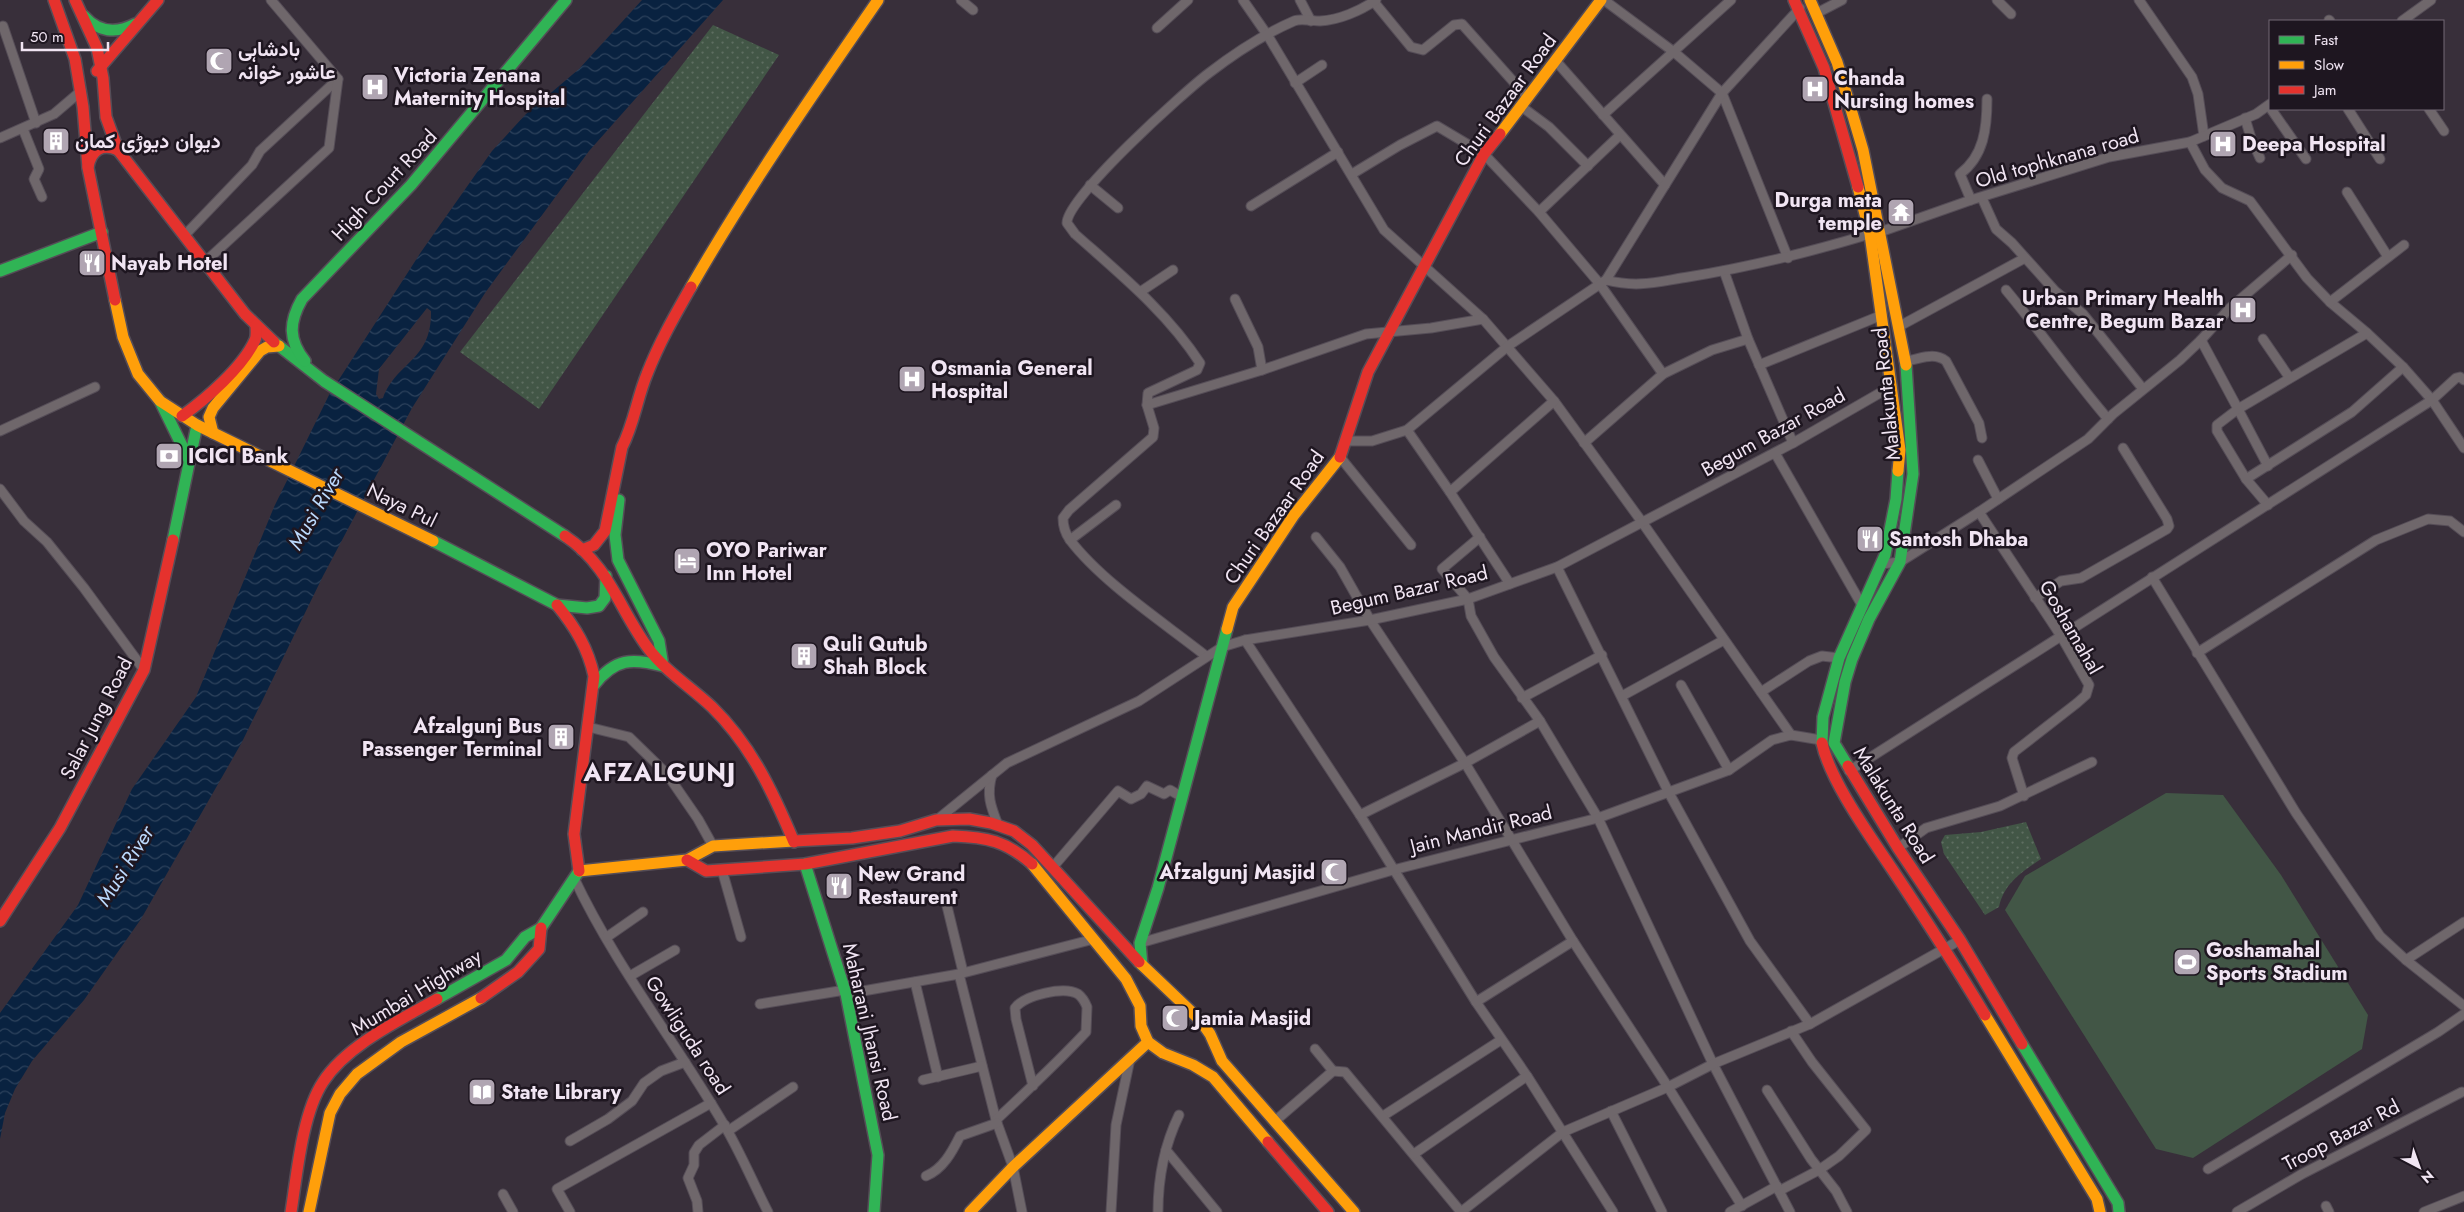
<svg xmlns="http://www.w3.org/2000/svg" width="2464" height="1212" viewBox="0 0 2464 1212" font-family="Jost,Vazirmatn,sans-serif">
	<defs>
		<pattern id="park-dots" width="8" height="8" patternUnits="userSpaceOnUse" patternTransform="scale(1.25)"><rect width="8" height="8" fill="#425646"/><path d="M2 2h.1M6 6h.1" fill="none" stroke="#5e6e61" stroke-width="1.8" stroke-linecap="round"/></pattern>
		<pattern id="water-waves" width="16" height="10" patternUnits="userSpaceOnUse" patternTransform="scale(1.25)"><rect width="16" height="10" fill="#092240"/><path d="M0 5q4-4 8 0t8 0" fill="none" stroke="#2d425c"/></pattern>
	</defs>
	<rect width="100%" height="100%" fill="#382f3a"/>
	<g fill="url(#park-dots)">
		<path d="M713,25L779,55L539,409L460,352Z"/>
		<path d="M2026,822L2041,859C2022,872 2004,883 1999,907L1985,915L1944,854L1941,842L1945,835L1981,832Z"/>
	</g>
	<path fill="#425646" d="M2166,793L2223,795L2281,875L2368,1015L2362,1049L2193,1158L2156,1149L2005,910L2025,876Z"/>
	<path fill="url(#water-waves)" fill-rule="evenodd" d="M642,0H723L589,151L485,293L412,408L323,576L242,742L141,919L84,1000L32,1061L15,1089L5,1113L0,1139V1013L78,905L132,789L196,697L274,507L329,395L421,252L492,151L526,114L579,69ZM427,308L431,311C432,361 397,361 383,398L379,399L376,394L379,369Z"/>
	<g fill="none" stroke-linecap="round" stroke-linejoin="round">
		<defs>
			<g id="street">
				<path d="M961,0L973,10"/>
				<path d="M1243,0L1268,36L1384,230L1483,319L1554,401L1642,522L1791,735"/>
				<path d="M1300,0L1311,21"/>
				<path d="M1604,0L1674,52L1722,93L1788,258"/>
				<path d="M1997,0L2011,14"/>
				<path d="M2139,0L2192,77L2198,94L2204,136"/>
				<path d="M1374,2L1411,47L1423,50L1454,25L1462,24L1528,98"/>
				<path d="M1817,13L1842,0"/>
				<path d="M2329,20L2330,21"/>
				<path d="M2402,21L2431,0"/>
				<path d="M3,26L36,123"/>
				<path d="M1157,28L1188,0"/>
				<path d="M1555,60L1665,185"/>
				<path d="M1295,83L1322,65"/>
				<path d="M1522,107L1549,127L1588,166"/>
				<path d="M2271,109L2306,159"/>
				<path d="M2348,109L2380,159"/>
				<path d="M2429,109L2444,131"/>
				<path d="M1603,115L1731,0"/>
				<path d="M2245,118L2251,138L2260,158"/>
				<path d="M23,129L39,169L34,179L42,197"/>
				<path d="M0,138L54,114L81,91"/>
				<path d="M2190,142L2205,170L2222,188L2250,201L2307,278L2330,302L2367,333L2403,367L2432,400L2464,448"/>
				<path d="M1352,174L1400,145L1437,126L1484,154L1539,212L1599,283L1663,374"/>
				<path d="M1090,185L1118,208"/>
				<path d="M2347,192L2388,257"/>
				<path d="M1982,198L1996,229L2012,243L2055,291L2083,314L2143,389"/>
				<path d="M1971,200L1960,174C1984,156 1987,128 1987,99"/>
				<path d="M1251,206L1338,152"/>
				<path d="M1539,212L1620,135"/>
				<path d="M1880,232L1971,200L2109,157L2190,142L2256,114L2270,104"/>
				<path d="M184,236L252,165L260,151L338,79"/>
				<path d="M205,262L329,148L338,79L271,0"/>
				<path d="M1724,271L1748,339L1793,443"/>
				<path d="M1606,280C1638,288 1656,282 1688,277C1750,267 1810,252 1870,234"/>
				<path d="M2006,290C2041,332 2072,377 2108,419"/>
				<path d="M1140,292L1173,270"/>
				<path d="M1235,299L1258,347L1262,370"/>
				<path d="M2330,302L2404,245"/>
				<path d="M1898,327L2025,258"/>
				<path d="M2263,339L2289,377"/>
				<path d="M2201,340L2230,308L2292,255"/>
				<path d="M1904,361C1919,360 1933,351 1946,361L1979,423L1982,438"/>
				<path d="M1759,365L1882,315"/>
				<path d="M1147,405L1148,393L1197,370L1200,363C1167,312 1120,274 1075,234L1067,223C1066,198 1185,91 1209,73C1235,53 1264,34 1294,21C1301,18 1312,21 1320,21C1339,20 1360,11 1376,0"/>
				<path d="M1407,430L1450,492L1510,584"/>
				<path d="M0,431L95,387"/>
				<path d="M1345,441H1372L1407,430L1508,346L1606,280L1722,93L1800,8"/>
				<path d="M1584,443L1663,374L1712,350L1748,339"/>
				<path d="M1775,453L1863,607"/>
				<path d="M1340,457L1411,545"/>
				<path d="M1978,460L1998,499"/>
				<path d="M2268,466L2238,409L2367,333"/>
				<path d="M2246,479L2352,412L2403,367"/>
				<path d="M0,489L24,521L47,542L84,588L144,670"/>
				<path d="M1450,492L1554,401"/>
				<path d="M1979,512L2061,636L2089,685L2086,695L2077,703L2014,752L2012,758L2024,796"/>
				<path d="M1316,537L1340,567L1370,620L1465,763L1573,941L1668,1087L1742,1206"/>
				<path d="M1480,537L1442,569L1468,599L1471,616L1494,657L1540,721L1598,818L1713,1064L1790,1212"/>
				<path d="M1070,540L1116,505"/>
				<path d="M1881,564L1900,562L1979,512L2088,439L2113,414L2180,360L2201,340L2238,409L2217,425V431L2246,479L2268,505"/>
				<path d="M1557,567L1669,793L1750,941L1810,1024"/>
				<path d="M2152,577L2296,813L2380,936L2406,960L2464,1006"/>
				<path d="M2035,598L2061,581L2081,578L2167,529L2169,526L2167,519L2123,448"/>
				<path d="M1245,640L1360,815L1476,1002L1527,1076L1613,1212"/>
				<path d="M2197,653L2376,540L2428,519L2450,521L2464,532"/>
				<path d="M1206,656C1163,622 1102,582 1070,540C1065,533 1063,526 1063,518L1069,510L1153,437L1154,428L1147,405L1262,370L1366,334L1431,328L1483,319"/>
				<path d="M1681,685L1729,770"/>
				<path d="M1761,692L1809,661L1822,656L1839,658"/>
				<path d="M1622,696L1724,640"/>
				<path d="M1522,698L1602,655"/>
				<path d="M588,727L629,737L667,774L698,819L713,846"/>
				<path d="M1849,771L2432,400L2456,378L2460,377L2464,380"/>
				<path d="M992,775C986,795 991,807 998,825"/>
				<path d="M1360,815L1465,763L1540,721"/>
				<path d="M938,819L1007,763L1139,701L1222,647L1245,640L1370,620L1468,599L1557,567L1793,443L1892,386"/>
				<path d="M1898,848L1926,828L2000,806L2092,762"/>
				<path d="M1053,867L1118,791L1131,799L1141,794L1147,786L1164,794L1170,790L1182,797"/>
				<path d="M722,870L741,937"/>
				<path d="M574,878C615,965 675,1041 723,1123C740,1151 753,1183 768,1212"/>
				<path d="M946,902L963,972"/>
				<path d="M607,937L643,912"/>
				<path d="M1140,943L1393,870L1598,818L1729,770L1772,740L1791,735L1821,740"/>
				<path d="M2406,960L2464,922"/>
				<path d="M959,974L996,1120L1013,1167L1022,1212"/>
				<path d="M630,976L675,950"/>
				<path d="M915,982L938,1077"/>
				<path d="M846,994L959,974L1094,939"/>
				<path d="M1476,1002L1573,941"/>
				<path d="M760,1004L845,990"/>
				<path d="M1315,1049L1333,1071"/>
				<path d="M923,1080L982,1066"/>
				<path d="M1767,1090L1811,1159L1836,1191L1847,1212"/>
				<path d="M1611,1111L1662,1212"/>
				<path d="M1383,1116L1501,1040"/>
				<path d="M996,1120C1027,1091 1057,1063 1086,1032L1087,1007C1085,1002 1082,997 1078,994C1064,986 1025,995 1015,1008L1016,1019L1033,1086"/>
				<path d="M1275,1121L1333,1071L1345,1072L1461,1212"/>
				<path d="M728,1131L793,1087"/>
				<path d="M570,1141L608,1119L632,1101L644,1083L661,1071L685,1062"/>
				<path d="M1166,1150L1217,1212"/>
				<path d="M1414,1154L1527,1076"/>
				<path d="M2208,1169L2438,1032L2464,1014"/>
				<path d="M926,1176C943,1169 952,1152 960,1136L997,1123"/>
				<path d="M1779,1191L1819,1170L1839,1156L1866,1130L1812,1062L1791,1031"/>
				<path d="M503,1194L513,1212"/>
				<path d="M2326,1206L2329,1212"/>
				<path d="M570,1212L557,1189L711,1103"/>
				<path d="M698,1212L697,1201L688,1178L694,1165V1153L699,1145L725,1125"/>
				<path d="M1111,1212L1116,1125L1130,1059"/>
				<path d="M1158,1212C1158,1178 1164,1146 1179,1115"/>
				<path d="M1461,1212L1563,1132L1668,1087L1713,1064L1810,1024L1960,940"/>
				<path d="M1730,1212L1777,1186"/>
				<path d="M2237,1212L2302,1174L2462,1092"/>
				<path d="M2424,1212L2464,1196"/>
			</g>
			<g id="fast">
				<path d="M84,16C98,32 116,34 135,24"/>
				<path d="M0,271L102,232"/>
				<path d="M274,342L324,381L565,536"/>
				<path d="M305,361C288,340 289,322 302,299L411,185L566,0"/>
				<path d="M160,401L189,460"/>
				<path d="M619,500L615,535L618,560L659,641L663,666"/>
				<path d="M173,540L197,425"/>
				<path d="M433,541L557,605L587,608L599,606L605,598L606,576"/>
				<path d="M594,685C615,658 632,658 663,666"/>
				<path d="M1822,743L1823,717L1839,658L1885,555L1896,499L1898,471"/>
				<path d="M1848,766L1834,743L1845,682L1852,659L1869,619L1900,562L1913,474L1906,365"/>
				<path d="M805,864L846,994L878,1155L874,1212"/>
				<path d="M1142,965L1140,943L1158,888L1227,629"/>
				<path d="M437,999L506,960L525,937L541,928L579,871"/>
				<path d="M2022,1044L2118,1203L2119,1212"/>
			</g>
			<g id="slow">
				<path d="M1810,0L1837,62L1863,150L1906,365"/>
				<path d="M1500,134L1601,0"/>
				<path d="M1858,187L1870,234L1900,450L1898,471"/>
				<path d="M691,287C748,188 813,94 878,0"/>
				<path d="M115,300L123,337L138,374L160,401L197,425L433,541"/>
				<path d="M213,433L209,417L213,408L260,351L267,347L279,346"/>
				<path d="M1227,629L1233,607L1294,515L1340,457"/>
				<path d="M1032,864L1126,979L1140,1006L1141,1026L1148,1042L1163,1053L1193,1065L1213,1077L1268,1142"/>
				<path d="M579,871L687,860L713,846L794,841"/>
				<path d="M1139,962L1201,1021L1210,1034L1222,1061L1354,1212"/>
				<path d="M1985,1015L2097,1199L2100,1212"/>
				<path d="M309,1212L330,1113L340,1094L357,1074L401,1042L481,998"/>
				<path d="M970,1212L1013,1167L1148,1042"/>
			</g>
			<g id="jam">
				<path d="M54,0L75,59L83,107L88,168L115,300"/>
				<path d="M75,0L97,48L103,78L106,117L118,150L245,314L274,342"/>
				<path d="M1794,0L1824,68L1858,187"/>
				<path d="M97,71L158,0"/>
				<path d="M88,167C91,150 102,143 118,150"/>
				<path d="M182,416C206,399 243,367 255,340C257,336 256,330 256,325"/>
				<path d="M1340,457L1368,372L1484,154L1500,134"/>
				<path d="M565,536C609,565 619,609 648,648C665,671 691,687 712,707C751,745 773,792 794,842"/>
				<path d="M582,550L594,545L605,531L622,447C634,424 637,398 647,374C659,343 675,315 691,287"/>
				<path d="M557,605C575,627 588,648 594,676L574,834L579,871"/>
				<path d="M1822,743C1830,781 1870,836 1892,869C1924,917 1955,965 1985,1015"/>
				<path d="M1848,766L1898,848L1960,940L2022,1044"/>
				<path d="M794,841L852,838L900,831L936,820L969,819L991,823L1014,831L1032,845L1139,962"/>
				<path d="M687,860L706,871L805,864L953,836C987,837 1006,841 1032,864"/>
				<path d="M0,921L60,828L144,670L173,540"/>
				<path d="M481,998L518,972L539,949L541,928"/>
				<path d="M1268,1142L1328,1212"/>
				<path d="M291,1212C297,1174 302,1114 323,1082C347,1045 400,1020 437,999"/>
			</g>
		</defs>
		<use href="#street" stroke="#554d57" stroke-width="11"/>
		<use href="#fast" stroke="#554d57" stroke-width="14"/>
		<use href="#slow" stroke="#554d57" stroke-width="14"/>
		<use href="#jam" stroke="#554d57" stroke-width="14"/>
		<use href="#street" stroke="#6f676b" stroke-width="9"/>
		<use href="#fast" stroke="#30b455" stroke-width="11"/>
		<use href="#slow" stroke="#ff9f0a" stroke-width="11"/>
		<use href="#jam" stroke="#e5322d" stroke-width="11"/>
	</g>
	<defs>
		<symbol id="mosque-square" viewBox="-11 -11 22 22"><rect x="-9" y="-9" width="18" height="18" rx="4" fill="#b0a5b2" stroke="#1e1620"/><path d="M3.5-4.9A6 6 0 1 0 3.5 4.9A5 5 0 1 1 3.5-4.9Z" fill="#fff"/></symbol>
		<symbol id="hospital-square" viewBox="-11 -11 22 22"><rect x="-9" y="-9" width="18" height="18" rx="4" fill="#b0a5b2" stroke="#1e1620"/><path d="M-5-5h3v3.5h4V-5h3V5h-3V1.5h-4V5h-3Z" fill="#fff"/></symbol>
		<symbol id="building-square" viewBox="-11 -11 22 22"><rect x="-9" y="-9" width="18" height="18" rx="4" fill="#b0a5b2" stroke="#1e1620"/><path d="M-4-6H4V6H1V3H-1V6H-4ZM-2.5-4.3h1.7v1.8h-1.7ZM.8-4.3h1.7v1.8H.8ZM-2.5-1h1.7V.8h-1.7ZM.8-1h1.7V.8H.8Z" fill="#fff"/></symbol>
		<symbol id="temple-square" viewBox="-11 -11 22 22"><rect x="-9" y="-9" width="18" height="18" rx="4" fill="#b0a5b2" stroke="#1e1620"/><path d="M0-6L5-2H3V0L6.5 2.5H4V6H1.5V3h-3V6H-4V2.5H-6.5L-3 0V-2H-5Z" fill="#fff"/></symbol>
		<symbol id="restaurant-square" viewBox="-11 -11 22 22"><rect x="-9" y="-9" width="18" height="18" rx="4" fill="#b0a5b2" stroke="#1e1620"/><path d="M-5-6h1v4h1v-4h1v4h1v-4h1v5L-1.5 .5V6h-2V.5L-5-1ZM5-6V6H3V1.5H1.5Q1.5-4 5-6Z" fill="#fff"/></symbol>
		<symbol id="bank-square" viewBox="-11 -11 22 22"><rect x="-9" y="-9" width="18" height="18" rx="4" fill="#b0a5b2" stroke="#1e1620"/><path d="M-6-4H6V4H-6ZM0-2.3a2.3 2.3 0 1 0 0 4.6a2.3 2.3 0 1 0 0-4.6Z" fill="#fff"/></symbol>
		<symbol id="hotel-square" viewBox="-11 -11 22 22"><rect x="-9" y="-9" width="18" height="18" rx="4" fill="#b0a5b2" stroke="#1e1620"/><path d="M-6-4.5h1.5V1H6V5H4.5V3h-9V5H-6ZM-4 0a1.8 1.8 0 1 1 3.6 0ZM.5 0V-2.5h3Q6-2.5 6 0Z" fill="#fff"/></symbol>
		<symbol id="stadium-square" viewBox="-11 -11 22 22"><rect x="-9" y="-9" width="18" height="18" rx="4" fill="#b0a5b2" stroke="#1e1620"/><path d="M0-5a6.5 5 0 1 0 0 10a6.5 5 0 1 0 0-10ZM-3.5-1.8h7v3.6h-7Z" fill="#fff"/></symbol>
		<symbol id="library-square" viewBox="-11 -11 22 22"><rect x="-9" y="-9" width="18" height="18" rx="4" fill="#b0a5b2" stroke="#1e1620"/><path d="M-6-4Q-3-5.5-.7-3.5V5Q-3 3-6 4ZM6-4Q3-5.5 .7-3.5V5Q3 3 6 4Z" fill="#fff"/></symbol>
	</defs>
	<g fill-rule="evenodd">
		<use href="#mosque-square" x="203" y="45" width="32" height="32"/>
		<use href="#hospital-square" x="359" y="71" width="32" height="32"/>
		<use href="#hospital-square" x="1799" y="73" width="32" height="32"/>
		<use href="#building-square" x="40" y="125" width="32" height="32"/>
		<use href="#hospital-square" x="2207" y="128" width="32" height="32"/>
		<use href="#temple-square" x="1885" y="196" width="32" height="32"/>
		<use href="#restaurant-square" x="76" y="247" width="32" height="32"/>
		<use href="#hospital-square" x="2227" y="294" width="32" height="32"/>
		<use href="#hospital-square" x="896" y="363" width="32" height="32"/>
		<use href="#bank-square" x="153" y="440" width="32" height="32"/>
		<use href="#restaurant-square" x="1854" y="523" width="32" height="32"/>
		<use href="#hotel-square" x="671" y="545" width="32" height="32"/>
		<use href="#building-square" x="788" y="640" width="32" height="32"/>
		<use href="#building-square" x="545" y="721" width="32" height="32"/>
		<use href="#mosque-square" x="1318" y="856" width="32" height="32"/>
		<use href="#restaurant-square" x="823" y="870" width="32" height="32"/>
		<use href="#stadium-square" x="2171" y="946" width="32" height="32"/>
		<use href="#mosque-square" x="1159" y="1002" width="32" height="32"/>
		<use href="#library-square" x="466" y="1076" width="32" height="32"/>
	</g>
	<g text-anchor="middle" stroke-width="5" stroke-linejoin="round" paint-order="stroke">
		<g font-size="20" font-weight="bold" fill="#f1e5f3" stroke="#1e1620" text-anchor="start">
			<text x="238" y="56">بادشاہی<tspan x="238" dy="23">عاشور خوانہ</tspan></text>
			<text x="394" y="82">Victoria Zenana<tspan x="394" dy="23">Maternity Hospital</tspan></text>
			<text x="1834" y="85">Chanda<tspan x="1834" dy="23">Nursing homes</tspan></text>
			<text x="75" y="148">دیوان دیوڑی کمان</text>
			<text x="2242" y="151">Deepa Hospital</text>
			<text x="1882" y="207" text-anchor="end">Durga mata<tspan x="1882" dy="23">temple</tspan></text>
			<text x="111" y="270">Nayab Hotel</text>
			<text x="2224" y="305" text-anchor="end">Urban Primary Health<tspan x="2224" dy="23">Centre, Begum Bazar</tspan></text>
			<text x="931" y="375">Osmania General<tspan x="931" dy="23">Hospital</tspan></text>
			<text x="188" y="463">ICICI Bank</text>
			<text x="1889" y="546">Santosh Dhaba</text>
			<text x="706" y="557">OYO Pariwar<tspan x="706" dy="23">Inn Hotel</tspan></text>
			<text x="823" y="651">Quli Qutub<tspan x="823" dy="23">Shah Block</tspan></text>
			<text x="542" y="733" text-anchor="end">Afzalgunj Bus<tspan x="542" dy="23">Passenger Terminal</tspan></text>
			<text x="1315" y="879" text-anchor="end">Afzalgunj Masjid</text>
			<text x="858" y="881">New Grand<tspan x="858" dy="23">Restaurent</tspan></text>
			<text x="2206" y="957">Goshamahal<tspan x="2206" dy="23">Sports Stadium</tspan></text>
			<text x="1194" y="1025">Jamia Masjid</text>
			<text x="501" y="1099">State Library</text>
		</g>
		<g font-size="20" fill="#f1e5f3" stroke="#1e1620">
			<text transform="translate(1505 100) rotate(-54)" y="7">Churi Bazaar Road</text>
			<text transform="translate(2057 158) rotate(-16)" y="7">Old tophknana road</text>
			<text transform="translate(384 185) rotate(-47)" y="7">High Court Road</text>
			<text transform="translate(1886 394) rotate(-96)" y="7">Malakunta Road</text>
			<text transform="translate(1773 432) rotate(-29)" y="7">Begum Bazar Road</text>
			<text transform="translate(402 505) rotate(26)" y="7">Naya Pul</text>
			<text transform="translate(1274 517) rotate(-55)" y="7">Churi Bazaar Road</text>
			<text transform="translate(1409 590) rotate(-13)" y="7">Begum Bazar Road</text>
			<text transform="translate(2071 627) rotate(60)" y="7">Goshamahal</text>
			<text transform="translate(96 718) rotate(-63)" y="7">Salar Jung Road</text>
			<text transform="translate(1894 805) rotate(58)" y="7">Malakunta Road</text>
			<text transform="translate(1481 829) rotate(-14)" y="7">Jain Mandir Road</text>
			<text transform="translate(416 992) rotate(-31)" y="7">Mumbai Highway</text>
			<text transform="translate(870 1032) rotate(77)" y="7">Maharani Jhansi Road</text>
			<text transform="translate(688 1035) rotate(57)" y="7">Gowliguda road</text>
			<text transform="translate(2341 1135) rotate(-28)" y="7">Troop Bazar Rd</text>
		</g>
		<g font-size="21" font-style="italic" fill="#bbd9fd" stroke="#1e1620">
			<text transform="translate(316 509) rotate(-60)" y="7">Musi River</text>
			<text transform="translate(125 866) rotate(-58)" y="7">Musi River</text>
		</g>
		<g font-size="25" font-weight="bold" letter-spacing="1" fill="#f1e5f3" stroke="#1e1620">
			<text x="660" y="781">AFZALGUNJ</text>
		</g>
	</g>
	<rect x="2269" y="20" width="175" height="90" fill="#1e1620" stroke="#726974"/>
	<rect x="2279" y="36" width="25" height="8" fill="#30b455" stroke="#726974"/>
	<text x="2314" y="45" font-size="15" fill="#f1e5f3">Fast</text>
	<rect x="2279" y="61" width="25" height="8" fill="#ff9f0a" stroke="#726974"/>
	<text x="2314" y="70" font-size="15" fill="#f1e5f3">Slow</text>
	<rect x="2279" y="86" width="25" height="8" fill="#e5322d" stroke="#726974"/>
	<text x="2314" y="95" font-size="15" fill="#f1e5f3">Jam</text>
	<g transform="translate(2419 1167) rotate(139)" stroke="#1e1620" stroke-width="4" paint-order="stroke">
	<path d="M0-4L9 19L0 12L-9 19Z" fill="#f1e5f3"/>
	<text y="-8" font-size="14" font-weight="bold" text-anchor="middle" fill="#f1e5f3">N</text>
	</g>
	<path d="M22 42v8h86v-8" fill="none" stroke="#f1e5f3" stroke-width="2.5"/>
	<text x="30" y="42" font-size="15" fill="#f1e5f3" stroke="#1e1620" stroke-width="4" paint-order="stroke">50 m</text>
</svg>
